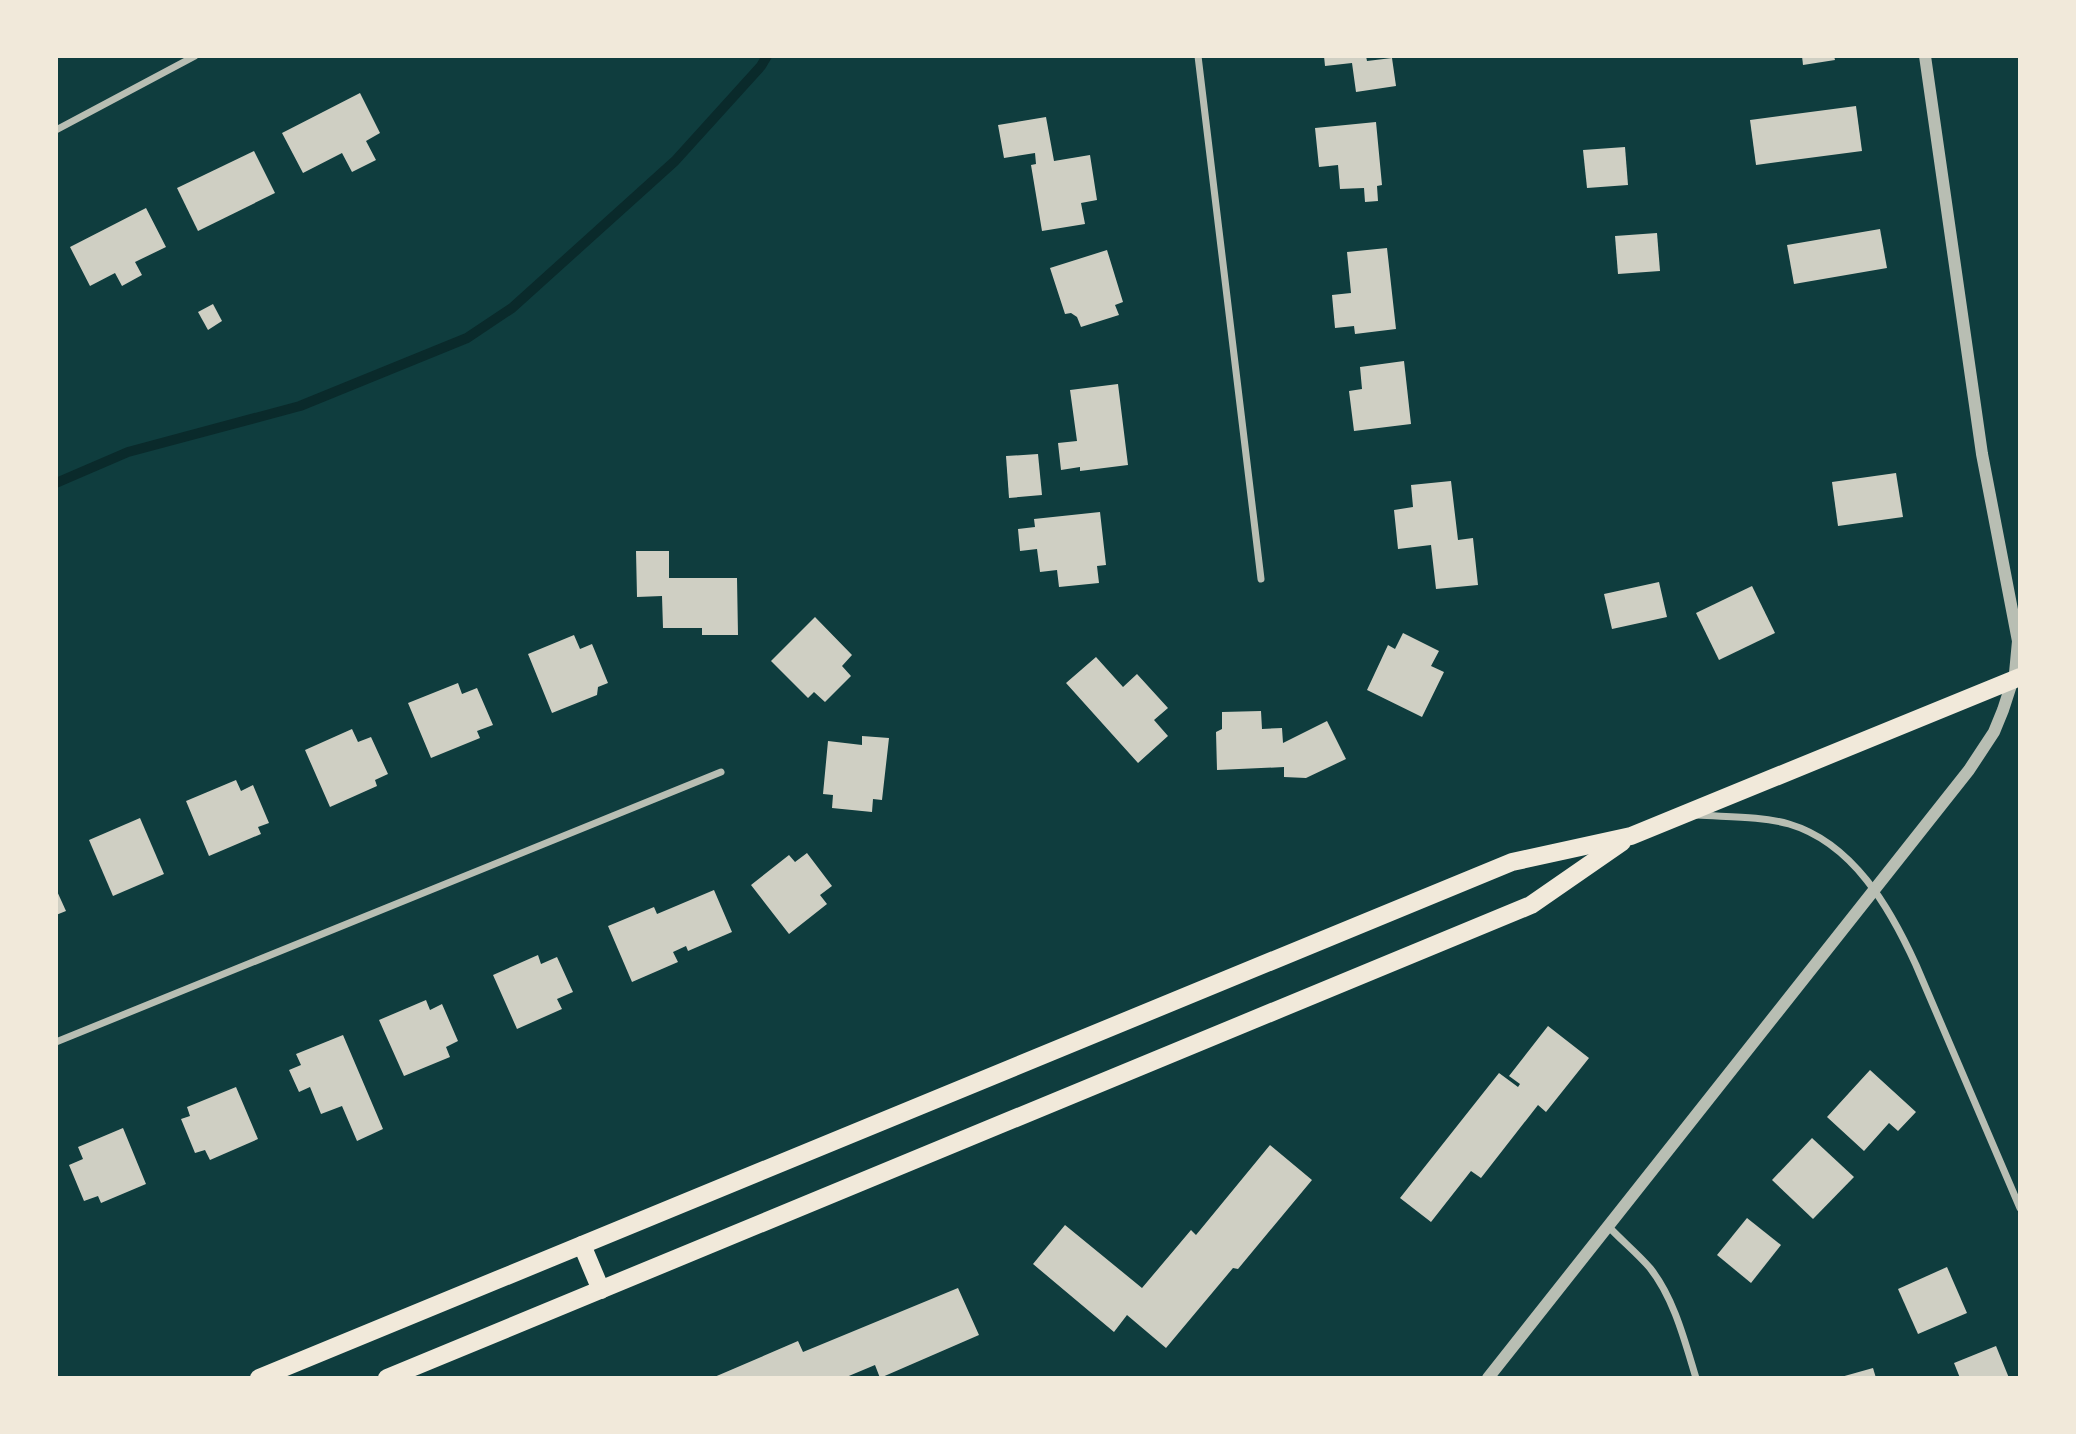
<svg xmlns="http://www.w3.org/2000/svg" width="2076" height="1434" viewBox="0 0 2076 1434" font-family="'Zilla Slab',serif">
	<rect width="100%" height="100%" fill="#0f3d3e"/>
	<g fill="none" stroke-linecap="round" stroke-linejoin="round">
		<path stroke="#0a2a2b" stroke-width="10" d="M56,483L128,452L300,406L467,338L512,308L675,161L761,66L767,56"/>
	</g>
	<g fill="#cfcfc3">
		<path d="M1324,56H1366L1367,61L1392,58L1396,86L1356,92L1352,63L1325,66Z"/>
		<path d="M1802,56H1834L1835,60L1803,65Z"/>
		<path d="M360,93L380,133L366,141L376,160L352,172L342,153L303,173L282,133Z"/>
		<path d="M1856,106L1862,151L1756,165L1750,120Z"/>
		<path d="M1046,117L1054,161L1090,155L1097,200L1081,203L1085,224L1042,231L1031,165L1036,164L1035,153L1004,158L998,125Z"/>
		<path d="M1376,122L1382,185L1377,186L1378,201L1365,202L1364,188L1340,189L1338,165L1319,167L1315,128Z"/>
		<path d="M1625,147L1628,185L1587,188L1583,150Z"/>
		<path d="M254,151L275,193L198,231L177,188Z"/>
		<path d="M146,208L166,247L135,262L142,275L122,286L115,273L90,286L70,247Z"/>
		<path d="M1880,229L1887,268L1794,284L1787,245Z"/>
		<path d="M1657,233L1660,271L1618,274L1615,236Z"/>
		<path d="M1387,248L1396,329L1355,334L1354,326L1335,328L1332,295L1351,293L1347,252Z"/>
		<path d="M1107,250L1123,302L1115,305L1119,315L1081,327L1077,317L1071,313L1065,314L1050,268Z"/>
		<path d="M213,304L222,321L208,330L198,312Z"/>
		<path d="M1404,361L1411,424L1354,431L1349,391L1362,389L1360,367Z"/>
		<path d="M1118,384L1128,465L1080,471V467L1061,470L1058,443L1077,441L1070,390Z"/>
		<path d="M1038,454L1042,495L1009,498L1006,456Z"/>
		<path d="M1896,473L1903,517L1838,526L1832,482Z"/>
		<path d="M1451,481L1458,540L1473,538L1478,585L1436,589L1431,545L1398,549L1394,510L1413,507L1411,485Z"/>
		<path d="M1100,512L1106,565L1097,566L1099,583L1059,587L1057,570L1040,572L1037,549L1020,551L1018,529L1035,527L1034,519Z"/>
		<path d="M636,551H669V578H737L738,635H702V628H663L662,596L637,597Z"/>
		<path d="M1659,582L1667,617L1612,629L1604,594Z"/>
		<path d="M1752,586L1775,633L1719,660L1696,613Z"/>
		<path d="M815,617L852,655L842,666L851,676L825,702L814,692L808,698L771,661Z"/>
		<path d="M1403,633L1439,651L1431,666L1444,672L1422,717L1367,690L1388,645L1395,649Z"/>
		<path d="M574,635L580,649L592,644L608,683L598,687L597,695L552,713L528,654Z"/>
		<path d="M1096,657L1123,687L1137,674L1168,708L1154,720L1168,736L1138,763L1066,683Z"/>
		<path d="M458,683L462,694L477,688L493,725L477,731L480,738L431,758L408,703Z"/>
		<path d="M1261,711L1262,729L1282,728L1283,743L1327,721L1346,759L1306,778L1284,777V767L1217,770L1216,732L1222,729V712Z"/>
		<path d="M352,729L358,742L371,737L388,774L375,780L377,786L330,807L305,750Z"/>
		<path d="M862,736L889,738L882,800L873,799L872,812L832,808L833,795L823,794L828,741L862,745Z"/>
		<path d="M236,780L241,791L253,785L269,823L258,827L261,834L209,856L186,801Z"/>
		<path d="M140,818L164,874L113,896L89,840Z"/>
		<path d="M807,853L832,886L820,895L827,904L789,934L751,885L789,855L795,862Z"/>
		<path d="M56,889L66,911L56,915Z"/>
		<path d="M714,890L732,932L688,951L686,946L673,952L678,962L632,982L608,926L654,907L657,914Z"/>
		<path d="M538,955L541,964L557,957L573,992L557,999L562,1009L517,1029L493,975Z"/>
		<path d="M426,1000L430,1010L442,1004L458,1041L446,1047L450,1057L404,1076L379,1020Z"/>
		<path d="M1548,1026L1589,1058L1546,1112L1538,1105L1481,1178L1471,1171L1431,1222L1400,1198L1499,1073L1518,1087L1520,1084L1509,1076Z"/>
		<path d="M343,1035L383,1129L357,1141L342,1106L321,1114L310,1087L299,1092L289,1070L301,1065L296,1054Z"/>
		<path d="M1870,1070L1916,1112L1898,1131L1889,1123L1864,1151L1827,1117Z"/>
		<path d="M236,1087L258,1139L210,1160L205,1150L195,1153L181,1119L190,1116L187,1107Z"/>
		<path d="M123,1128L146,1184L101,1203L98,1196L84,1201L69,1165L83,1159L78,1147Z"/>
		<path d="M1812,1138L1854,1177L1813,1219L1772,1180Z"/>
		<path d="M1270,1145L1312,1180L1238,1269L1233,1268L1166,1348L1127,1315L1114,1332L1033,1264L1065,1225L1142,1288L1191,1230L1196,1235Z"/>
		<path d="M1747,1218L1781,1245L1751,1283L1717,1255Z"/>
		<path d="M1947,1267L1967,1313L1918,1334L1898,1289Z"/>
		<path d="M958,1288L979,1335L880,1378L875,1365L844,1378H712L798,1341L803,1352Z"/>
		<path d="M1996,1346L2009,1378H1960L1954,1363Z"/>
		<path d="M1873,1368L1876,1378H1842L1841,1377Z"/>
	</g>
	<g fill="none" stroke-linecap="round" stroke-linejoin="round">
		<g stroke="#b8beb3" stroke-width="7">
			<path d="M1198,56L1261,579"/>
			<path d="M56,130L195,56"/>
			<path d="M1697,815C1727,817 1761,816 1789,824C1853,843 1890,908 1916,965L2020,1208"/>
			<path d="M56,1042L721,772"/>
			<path d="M1608,1226C1621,1240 1637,1253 1650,1268C1674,1298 1685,1342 1696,1378"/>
		</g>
		<path stroke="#b8beb3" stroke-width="12" d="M1488,1378L1969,770L1994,732L2003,710L2015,673L2018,641L1982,454L1925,56"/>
		<g stroke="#f1e9da" stroke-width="18">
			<path d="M582,1245L601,1290"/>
			<path d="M259,1378L1512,862L1631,836L2020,677"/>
			<path d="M387,1378L1531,905L1622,842"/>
		</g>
	</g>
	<rect width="2076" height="1434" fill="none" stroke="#f1e9da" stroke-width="116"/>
</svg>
